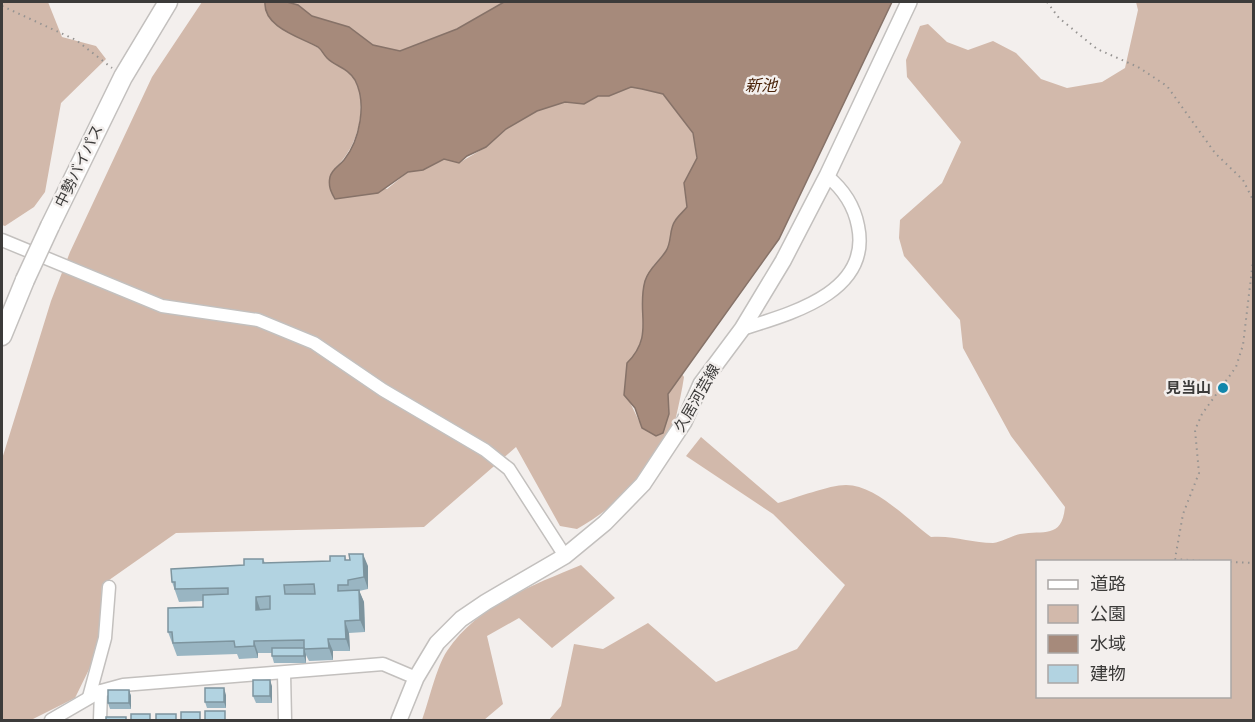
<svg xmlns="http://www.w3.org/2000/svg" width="1255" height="722" viewBox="0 0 1255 722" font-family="Quicksand,'Noto Sans JP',sans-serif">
	<rect width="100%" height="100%" fill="#f3efed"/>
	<g fill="#d2b9ab" fill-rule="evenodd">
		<path d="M2,2H48L62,37L96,46L106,59L61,103L45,192L34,207L5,226L2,225Z"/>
		<path d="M202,2H265C264,27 300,37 317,47C323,50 325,57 330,60C335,63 341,65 346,69C362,81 362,107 359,125C355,142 347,157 335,168L387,189L408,172L423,170L444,159L459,163L486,147L506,129L537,111L565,102L584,104L598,96H609L631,87L642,89L663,94L693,133L697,159L684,183L687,207L674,222L668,249L653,266L643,307L645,330L636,354L627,363L628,376L624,390L639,421L669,414L668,394L682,374L684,377C682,390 679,404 676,417C661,466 619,505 577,529L560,526L516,447L424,527L176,533L102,585L99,649L75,698L31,720H2V459L51,301L70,252L152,77Z"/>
		<path d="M287,2H504L457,29L400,51L373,45L349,27L311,16L298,5Z"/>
		<path d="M1136,2H1253V720H549L561,706L574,644L603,649L648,623L716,682L797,649L845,585L773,514L686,456L701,437L778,503C796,498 829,485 846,485C876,485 908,520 931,537C953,535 972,543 993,543C1002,542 1011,536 1020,534C1044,530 1062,539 1065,507L1011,436L963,348L960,320L904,256L899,238L900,220L942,183L961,142L907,77L906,60L920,26L928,24L947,42L968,50L993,41L1016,53L1041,79L1067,88L1102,82L1125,68L1138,10ZM1038,562H1230V696H1038Z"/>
		<path d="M581,565L615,598L552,648L519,618L487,636L503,704L484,720H422C429,701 436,668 447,651C477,606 533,585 581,565Z"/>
	</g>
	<path fill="#a68a7b" stroke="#867268" stroke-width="1.5" d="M265,2H287L298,5L312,16L349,27L373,45L400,51L457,29L504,2H892L779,239L668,394L669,414L663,433L656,436L642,428L635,408L624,395L627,363C655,335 636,313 645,281C649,268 659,262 666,251C672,242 669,229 675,221C678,216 683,212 687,207L684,183L697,158L693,133L663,94L642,89L631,87L609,96H598L584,104L565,102L537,111L506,129L486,147L467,156L459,163L444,159L423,170L408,172L378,193L335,199C331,192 328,186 330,177C332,169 339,166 344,160C360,140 367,103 355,80C347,67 336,67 327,58C323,54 322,50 318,47C300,37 263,27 265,2Z"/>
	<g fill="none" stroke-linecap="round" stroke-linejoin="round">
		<defs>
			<g id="minor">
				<path d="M2,240L162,306L258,320L314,343L383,390L485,450L509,469L565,556"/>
				<path d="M742,329C789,314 872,293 858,226C854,205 843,189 827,176"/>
				<path d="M284,673L285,720"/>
				<path d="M89,697L105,638L109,587"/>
				<path d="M51,720L101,691L123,685L383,664L416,678"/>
				<path d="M100,720L101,691"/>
			</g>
			<path id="major" d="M399,720L416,678L437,643L461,619L486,602L565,556L605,523L643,484L684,422L701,384L742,329L783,261L827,176L909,2"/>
			<g id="highway">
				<path d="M50,226L123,77L168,2"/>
				<path d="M2,336L25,280"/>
			</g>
		</defs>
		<use href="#minor" stroke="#c3c0be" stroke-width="15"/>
		<use href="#major" stroke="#c3c0be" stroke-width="18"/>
		<use href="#highway" stroke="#c3c0be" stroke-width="21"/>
		<g stroke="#959391" stroke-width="2" stroke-dasharray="1.5 4.5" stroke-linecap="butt">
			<path d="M1047,2L1059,18L1097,49L1138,67L1167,86L1215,153L1243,180L1253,200L1254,210"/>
			<path d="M2,6L76,40L112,68"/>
			<path d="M1218,562L1175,559L1183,514L1199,473L1195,430L1202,414L1236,367L1243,345L1254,252"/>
			<path d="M1230,562L1254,563"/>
		</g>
		<use href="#minor" stroke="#fff" stroke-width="12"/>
		<use href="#major" stroke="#fff" stroke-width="15"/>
		<use href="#highway" stroke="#fff" stroke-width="18"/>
		<defs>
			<path id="highway-bridge" d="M25,280L50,226"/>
		</defs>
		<use href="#highway-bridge" stroke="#c3c0be" stroke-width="21" stroke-linecap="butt"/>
		<use href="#highway-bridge" stroke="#fff" stroke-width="18"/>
	</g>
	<g fill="#99b5c2">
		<path d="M345,556L346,560L368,566V589L359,591L364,602L365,632L349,633L350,651H333V660L309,661L306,655V663H274L272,656V653H258V658L239,659L237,654L177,656L168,632L203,607V601L179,602L172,582L244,565L263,559L265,563L330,561Z"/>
		<path d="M272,686V703H256L253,696Z"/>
		<path d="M129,690L131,696V709H110L108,703Z"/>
		<path d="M226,695V708H207L205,702Z"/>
	</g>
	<g fill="#7d949e">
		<path d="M363,554L368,566V589L364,577Z"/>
		<path d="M359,590L364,602L365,632L360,620Z"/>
		<path d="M256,597L260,609V622L256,610Z"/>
		<path d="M345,621L349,633L350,651L346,639Z"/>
		<path d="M328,639L333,651V660L329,648Z"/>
		<path d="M254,641L258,653V658L254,646Z"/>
		<path d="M304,648L306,655V663L304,656Z"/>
		<path d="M270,680L272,686V703L270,696Z"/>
		<path d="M224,688L226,695V708L224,702Z"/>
		<path d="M129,690L131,696V709L129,703Z"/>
	</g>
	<g fill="#b2d3e1" stroke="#7d949e" stroke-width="1.5" fill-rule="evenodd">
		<path d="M349,554H363L364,577L348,580V585H338V591L359,590L360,620L345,621L346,639H328L329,648L304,649V640L254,641V646L235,647L234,641L173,643L172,632H168V608L203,607V595L228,594V588L175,589V582H172L171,569L244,565V559H263V563L330,561V556H345V560H350ZM314,584L315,594H285L284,585ZM270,596V609L256,610V597Z"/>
		<rect x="272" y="648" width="32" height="8"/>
		<rect x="253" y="680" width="17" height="16"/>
		<rect x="205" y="688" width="19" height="14"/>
		<rect x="108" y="690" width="21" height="13"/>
		<rect x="205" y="711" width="20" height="9"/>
		<rect x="181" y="712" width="19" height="8"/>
		<rect x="131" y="714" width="19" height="6"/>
		<rect x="156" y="714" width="20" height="6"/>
		<rect x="106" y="717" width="20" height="3"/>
	</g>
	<circle fill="#1186ab" stroke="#f3efed" stroke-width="2" cx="1223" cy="388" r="6"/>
	<g text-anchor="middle" stroke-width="5" stroke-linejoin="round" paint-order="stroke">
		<g font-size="15" fill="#3c3b3a" stroke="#f3efed">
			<text transform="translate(79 166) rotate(-64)" y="5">中勢バイパス</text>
			<text transform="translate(697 398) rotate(-60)" y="5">久居河芸線</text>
		</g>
		<g font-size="15" font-weight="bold" fill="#3c3b3a" stroke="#f3efed" text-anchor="end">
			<text x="1211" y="393">見当山</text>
		</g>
		<g font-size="16" font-style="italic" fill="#492208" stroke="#f3efed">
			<text x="761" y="91">新池</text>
		</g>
	</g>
	<rect width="1255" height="722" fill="none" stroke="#3c3b3a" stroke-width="6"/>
	<rect x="1036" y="560" width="195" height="138" fill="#f3efed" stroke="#aaa7a5" stroke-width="1.5"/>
	<rect x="1048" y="580" width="30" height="9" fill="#ffffff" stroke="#aaa7a5" stroke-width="1.5"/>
	<text x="1090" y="590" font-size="18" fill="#3c3b3a">道路</text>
	<rect x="1048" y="605" width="30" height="18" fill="#d2b9ab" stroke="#aaa7a5" stroke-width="1.5"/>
	<text x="1090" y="620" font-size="18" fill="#3c3b3a">公園</text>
	<rect x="1048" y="635" width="30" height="18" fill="#a68a7b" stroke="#aaa7a5" stroke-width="1.5"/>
	<text x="1090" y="650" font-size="18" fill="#3c3b3a">水域</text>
	<rect x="1048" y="665" width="30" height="18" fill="#b2d3e1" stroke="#aaa7a5" stroke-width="1.5"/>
	<text x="1090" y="680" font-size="18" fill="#3c3b3a">建物</text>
</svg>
